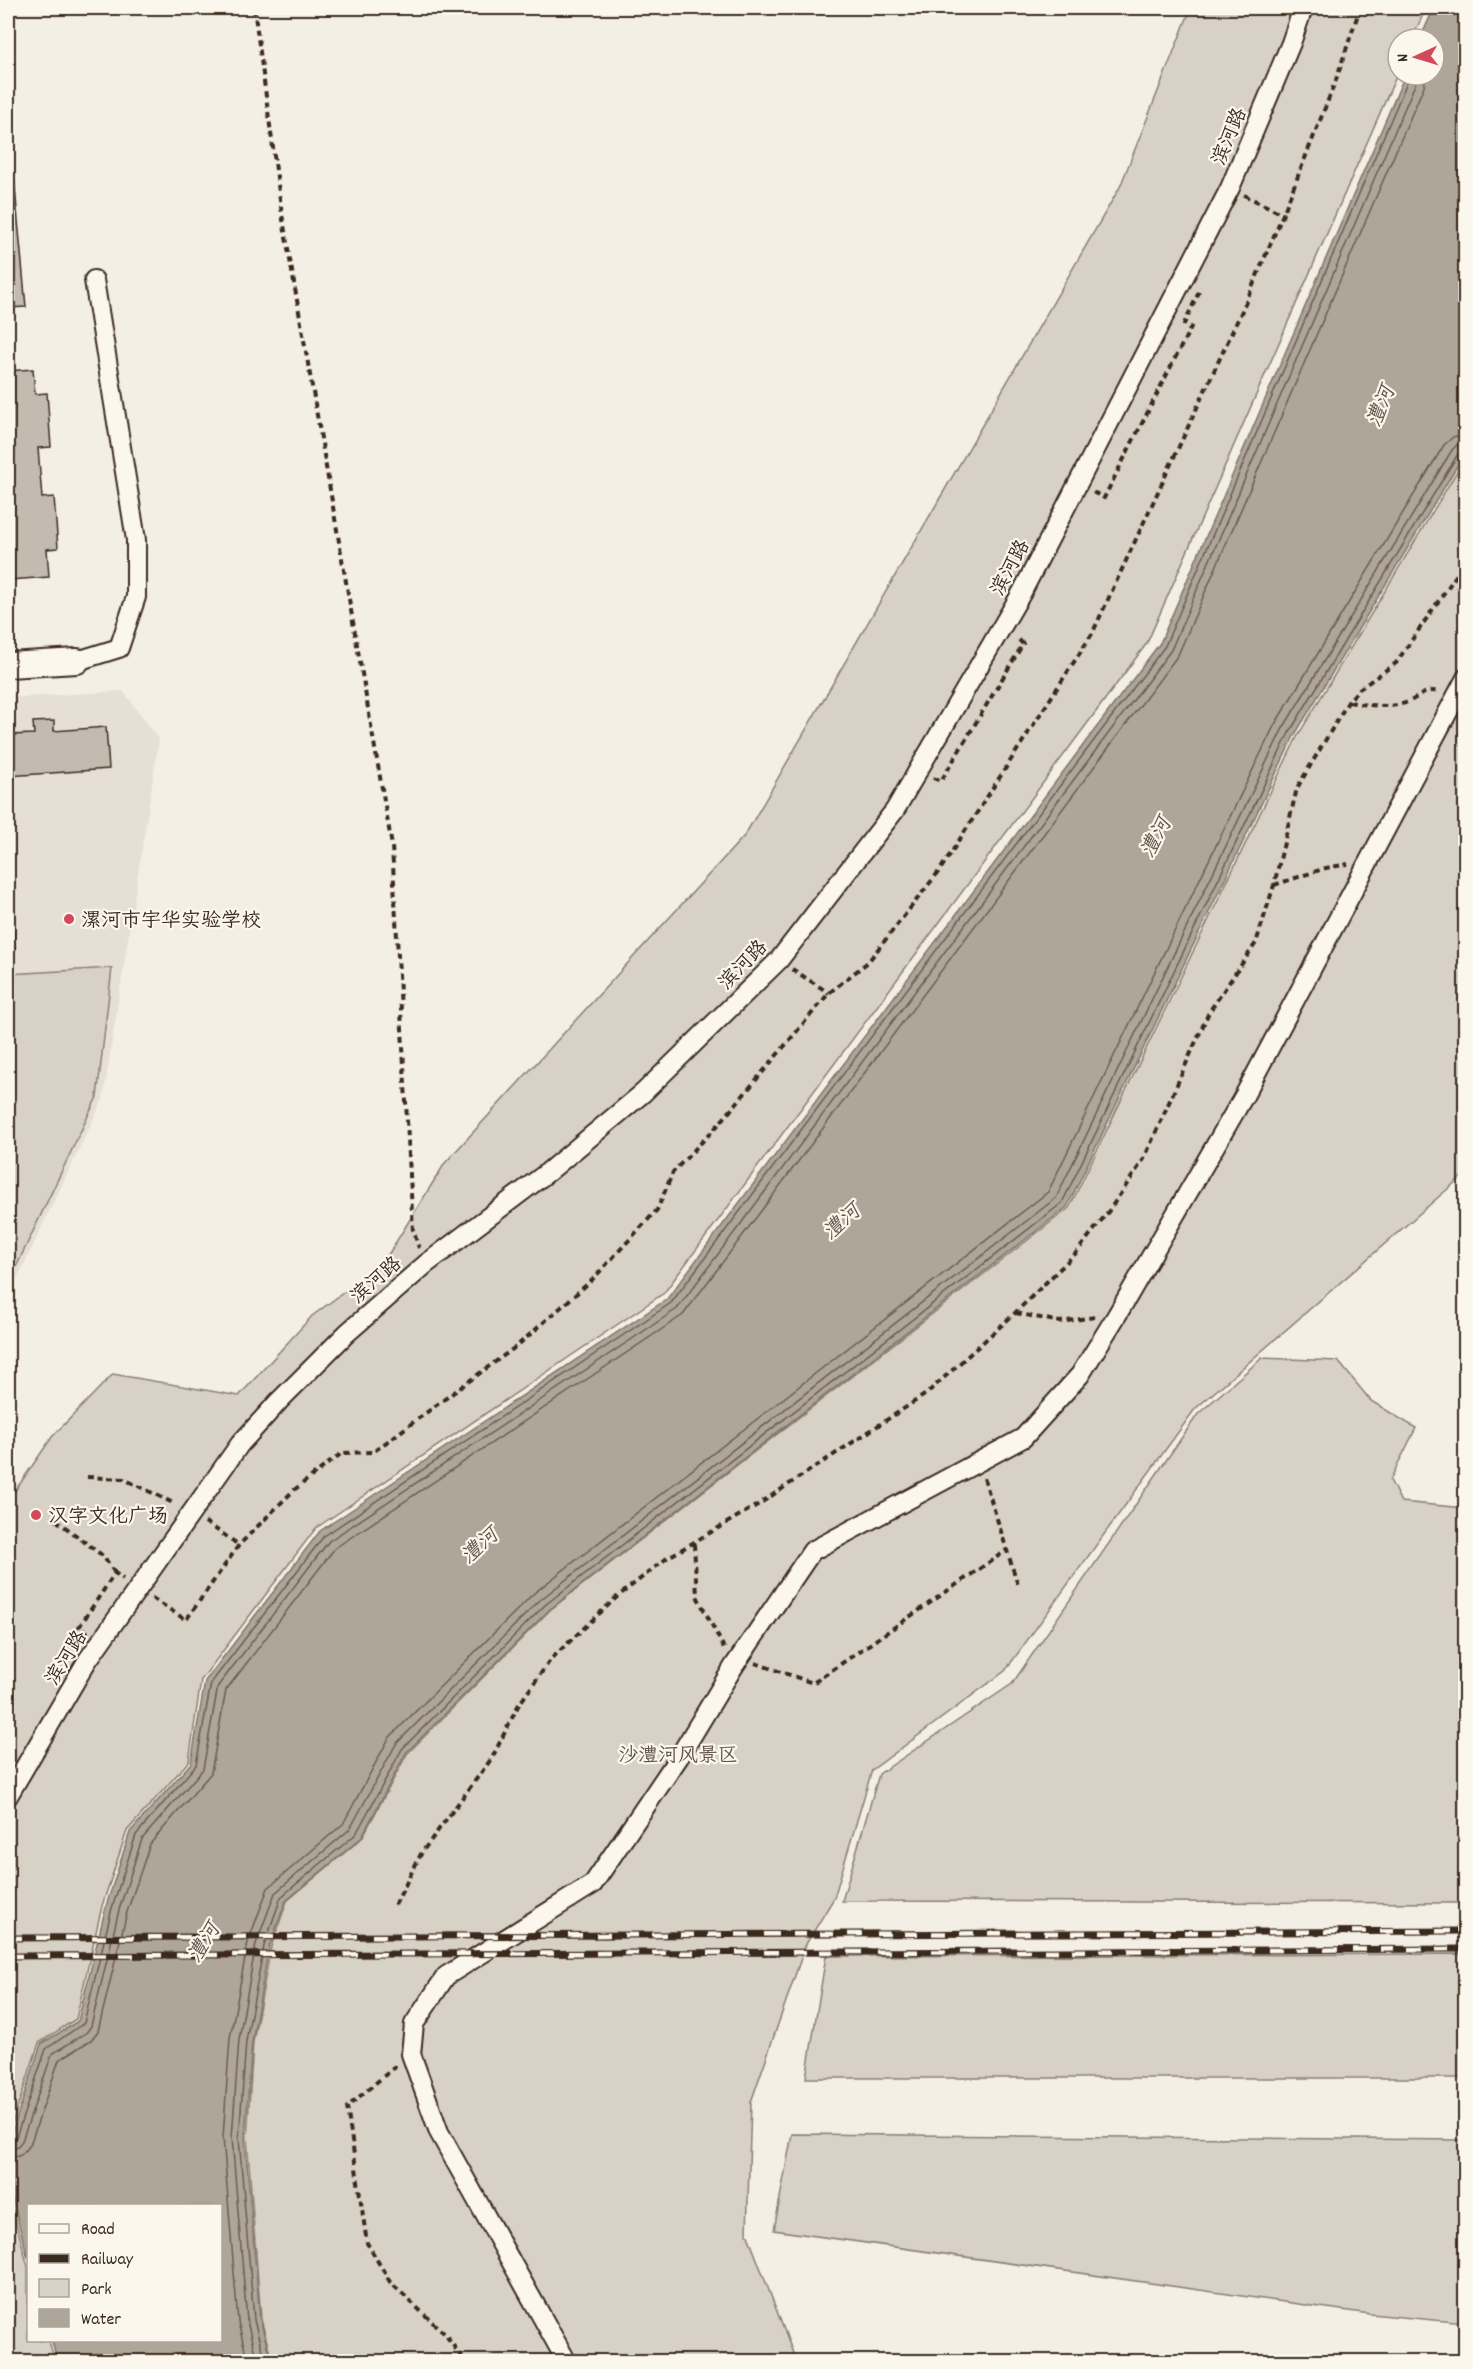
<svg xmlns="http://www.w3.org/2000/svg" width="1473" height="2369" viewBox="0 0 1473 2369" font-family="Dekko,'LXGW WenKai TC',sans-serif">
	<rect width="100%" height="100%" fill="#f3efe4"/>
	<filter id="ink" filterUnits="userSpaceOnUse"><feTurbulence type="fractalNoise" baseFrequency=".0167" numOctaves="2"/><feDisplacementMap in="SourceGraphic" scale="12" xChannelSelector="R" yChannelSelector="G"/><feConvolveMatrix kernelMatrix="1 2 1 2 8 2 1 2 1" color-interpolation-filters="sRGB"/></filter>
	<g filter="url(#ink)">
		<path fill="#e5dfd4" d="M123,691L159,739L103,1099L8,1298V698Z"/>
		<g fill="#d8d1c6" stroke="#8a7e72" stroke-width="1.5">
			<path d="M1191,8H1426L1412,39H1398V72L1147,643L664,1293L316,1528L201,1680L189,1761L127,1831L102,1906L76,2019L39,2043L8,2136V1501L52,1437L113,1374L239,1396L312,1316L383,1263L445,1163L745,835L1120,187Z"/>
			<path d="M1465,458V1174L1195,1409L1005,1671L872,1770L834,1898L806,1944L751,2102L747,2233L796,2361H272L261,2319L247,2138L253,2042L271,1947L287,1901L362,1838L407,1754L550,1610L1069,1208L1297,737Z"/>
			<path d="M112,968L97,1097L8,1284V974Z"/>
			<path d="M1262,1358L1338,1361L1371,1401L1416,1428L1390,1480L1401,1502L1465,1508V1903L842,1901L879,1774L1012,1684L1198,1414Z"/>
			<path d="M1465,1954V2078H806L826,1956Z"/>
			<path d="M792,2134L1465,2140V2323L1370,2314L774,2230Z"/>
			<path d="M8,2192L28,2267V2340L49,2341L55,2361H8Z"/>
		</g>
		<path fill="#afa69a" stroke="#817468" stroke-width="1.5" d="M1434,8H1465V453L1294,736L1067,1207L549,1610L406,1753L361,1838L286,1901L269,1947L252,2042L245,2138L260,2319L271,2361H57L52,2341L220,2340V2206H28V2258L8,2183V2144L41,2044L78,2021L106,1906L130,1832L191,1763L205,1681L320,1531L667,1299L1160,643L1405,75H1434V39H1420Z"/>
		<g fill="none" stroke-linecap="round" stroke-linejoin="round">
			<g stroke="#695c50" stroke-width="1.5">
				<path d="M8,2142L13,2141L16,2137L46,2049L84,2023L112,1908L136,1835L196,1765L211,1683L324,1536L671,1303L1165,646L1410,75"/>
				<path d="M8,2150L16,2148L22,2141L52,2054L86,2033L91,2026L119,1910L142,1839L203,1769L218,1686L329,1541L677,1309L1171,650L1416,82L1417,75"/>
				<path d="M8,2159L21,2155L30,2145L59,2060L91,2040L98,2031L127,1912L150,1844L211,1773L226,1690L335,1548L683,1315L1178,655L1424,86L1426,75"/>
				<path d="M248,2362L238,2322L223,2137L230,2038L248,1942L268,1888L343,1824L389,1738L534,1593L1048,1192L1274,726L1444,445L1453,437L1466,434"/>
				<path d="M257,2362L247,2321L232,2138L239,2039L256,1944L275,1893L350,1829L396,1744L540,1600L1056,1198L1282,730L1452,450L1457,445L1466,443"/>
				<path d="M265,2362L254,2320L239,2138L246,2041L264,1946L281,1897L356,1834L402,1749L545,1605L1062,1203L1289,733L1458,454L1466,451"/>
			</g>
		</g>
		<g fill="#c3bbb0" stroke="#3b2a1e" stroke-width="1.5">
			<path d="M11,144L26,307L8,308V145Z"/>
			<path d="M33,369L35,394L47,393L51,447L38,448L42,498L54,497L58,548L47,549L49,577L10,580L8,547V371Z"/>
			<path d="M54,721V731L106,727L109,769L8,776V735L34,734L33,722Z"/>
			<path d="M8,846L15,951H8Z"/>
		</g>
		<g fill="none" stroke-linecap="round" stroke-linejoin="round">
			<defs>
				<g id="street">
					<path d="M77,661L119,648L136,597V540L94,280"/>
					<path d="M8,1796L87,1661L240,1444L279,1401L347,1333L426,1264L548,1172L643,1093L779,960L895,810L1021,594L1230,188L1291,43L1303,8"/>
					<path d="M567,2362L439,2132L411,2054L414,2024L446,1976L593,1884L679,1757L734,1666L812,1551L1023,1438L1080,1375L1117,1315L1244,1096L1466,678"/>
				</g>
				<path id="secondary" d="M8,665L77,661"/>
			</defs>
			<use href="#street" stroke="#3b2a1e" stroke-width="22"/>
			<use href="#secondary" stroke="#3b2a1e" stroke-width="28"/>
			<g stroke="#3b2a1e" stroke-width="4" stroke-dasharray="6 4.5" stroke-linecap="butt">
				<path d="M254,8L282,214L392,846L413,1230L419,1248"/>
				<path d="M1244,195L1283,214"/>
				<path d="M1094,495L1095,493L1104,498L1191,327L1184,324L1199,292"/>
				<path d="M1349,702C1367,705 1390,709 1408,702C1422,696 1422,690 1439,691"/>
				<path d="M933,778L941,781L1023,644L1018,639L1019,637"/>
				<path d="M1274,885L1326,868L1348,864"/>
				<path d="M792,969L829,993"/>
				<path d="M1016,1313L1060,1322L1095,1317"/>
				<path d="M87,1477L124,1479L175,1504"/>
				<path d="M984,1478L1018,1585"/>
				<path d="M56,1520L103,1556L115,1573"/>
				<path d="M205,1522L239,1545"/>
				<path d="M694,1544L697,1596L725,1650"/>
				<path d="M152,1598L186,1620L239,1545L294,1490L342,1453L373,1452L518,1345L592,1280L657,1210L673,1172L720,1123L829,993L868,962L940,870L1092,634L1246,302L1283,214L1336,80L1360,8"/>
				<path d="M88,1633L79,1627L115,1573L123,1579"/>
				<path d="M755,1663L813,1683L1007,1550"/>
				<path d="M395,1905L422,1852L492,1758L518,1706L551,1659L617,1597L667,1558L759,1504L926,1394L1015,1313L1076,1253L1108,1212L1144,1159L1209,1012L1256,943L1274,885L1297,788L1348,702L1358,690L1396,663L1466,561"/>
				<path d="M396,2066L347,2107L367,2243L390,2282L445,2334L465,2362"/>
			</g>
			<use href="#street" stroke="#fbf7ec" stroke-width="18"/>
			<use href="#secondary" stroke="#fbf7ec" stroke-width="24"/>
			<defs>
				<g id="rail">
					<path d="M8,1938L1466,1931"/>
					<path d="M8,1956L1466,1949"/>
				</g>
			</defs>
			<use href="#rail" stroke="#3b2a1e" stroke-width="7"/>
			<use href="#rail" stroke="#fbf7ec" stroke-width="4.5" stroke-dasharray="14" stroke-linecap="butt"/>
		</g>
	</g>
	<g fill="#d1495b" stroke="#fbf7ec" stroke-width="2">
		<circle cx="69" cy="919" r="6"/>
		<circle cx="36" cy="1515" r="6"/>
	</g>
	<g text-anchor="middle" stroke-width="4.5" stroke-linejoin="round" paint-order="stroke">
		<g font-size="20" fill="#3b2a1e" stroke="#fbf7ec">
			<text transform="translate(1228 136) rotate(-67)" y="7">滨河路</text>
			<text transform="translate(1009 567) rotate(-62)" y="7">滨河路</text>
			<text transform="translate(742 964) rotate(-46)" y="7">滨河路</text>
			<text transform="translate(375 1279) rotate(-41)" y="7">滨河路</text>
			<text transform="translate(65 1657) rotate(-58)" y="7">滨河路</text>
		</g>
		<g font-size="20" fill="#3b2a1e" stroke="#fbf7ec" text-anchor="start">
			<text x="81" y="926">漯河市宇华实验学校</text>
			<text x="48" y="1522">汉字文化广场</text>
		</g>
		<g font-size="20" fill="#625448" stroke="#fbf7ec">
			<text x="678" y="1761">沙澧河风景区</text>
		</g>
		<g font-size="21" font-style="italic" fill="#645549" stroke="#fbf7ec">
			<text transform="translate(1380 406) rotate(-68)" y="7">澧河</text>
			<text transform="translate(1155 837) rotate(-62)" y="7">澧河</text>
			<text transform="translate(841 1221) rotate(-42)" y="7">澧河</text>
			<text transform="translate(479 1545) rotate(-42)" y="7">澧河</text>
			<text transform="translate(203 1942) rotate(-58)" y="7">澧河</text>
		</g>
	</g>
	<rect width="1473" height="2369" fill="none" stroke="#fbf7ec" stroke-width="30"/>
	<rect x="15" y="15" width="1443" height="2339" fill="none" stroke="#3b2a1e" stroke-width="2" filter="url(#ink)"/>
	<rect x="27" y="2204" width="195" height="138" fill="#fbf7ec" stroke="#aea59a" stroke-width="1.5"/>
	<rect x="39" y="2224" width="30" height="9" fill="#fbf7ec" stroke="#aea59a" stroke-width="1.5"/>
	<text x="81" y="2234" font-size="18" fill="#3b2a1e">Road</text>
	<rect x="39" y="2254" width="30" height="9" fill="#3b2a1e" stroke="#aea59a" stroke-width="1.5"/>
	<text x="81" y="2264" font-size="18" fill="#3b2a1e">Railway</text>
	<rect x="39" y="2279" width="30" height="18" fill="#d8d1c6" stroke="#aea59a" stroke-width="1.5"/>
	<text x="81" y="2294" font-size="18" fill="#3b2a1e">Park</text>
	<rect x="39" y="2309" width="30" height="18" fill="#afa69a" stroke="#aea59a" stroke-width="1.5"/>
	<text x="81" y="2324" font-size="18" fill="#3b2a1e">Water</text>
	<g transform="translate(1416 57) rotate(266)"><circle r="28" fill="#fbf7ec" stroke="#aea59a" stroke-width="1.5"/>
	<path d="M0-4.5L10 22L0 15L-10 22Z" fill="#d1495b"/>
	<text y="-9" font-size="16" font-weight="bold" text-anchor="middle" fill="#3b2a1e">N</text>
	</g>
</svg>
